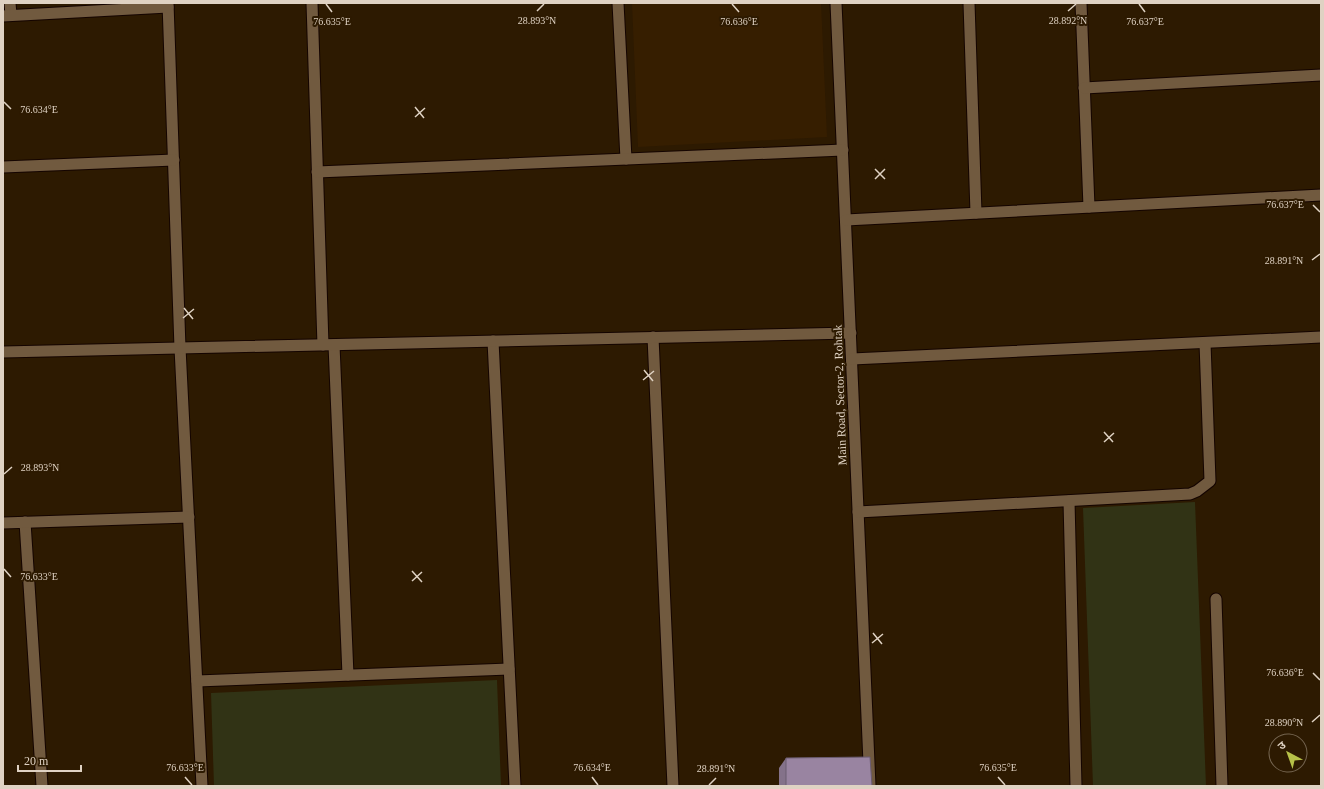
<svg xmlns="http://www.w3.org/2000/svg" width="1324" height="789" viewBox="0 0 1324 789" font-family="'Times New Roman','Noto Sans Devanagari',serif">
	<rect width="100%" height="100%" fill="#2d1a01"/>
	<path fill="#361e00" d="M632,3H821L827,137L638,147Z"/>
	<g fill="#313315">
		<path d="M1195,502L1206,786H1093L1083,508Z"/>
		<path d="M497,680L501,786H214L211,693Z"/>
	</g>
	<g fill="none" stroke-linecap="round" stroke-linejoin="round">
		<defs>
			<g id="minor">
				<path d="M10,3L11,15"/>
				<path d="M168,3L180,348L202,786"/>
				<path d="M312,3L323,345"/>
				<path d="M618,3L626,159"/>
				<path d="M836,3L870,786"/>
				<path d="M969,3L976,213"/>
				<path d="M1081,3L1089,207"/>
				<path d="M3,16L168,7"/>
				<path d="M1084,88L1321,75"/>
				<path d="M3,167L174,160"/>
				<path d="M317,172L843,150"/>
				<path d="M846,220L1321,195"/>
				<path d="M653,337L673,786"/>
				<path d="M493,341L515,786"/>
				<path d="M334,345L348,675"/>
				<path d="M3,352L851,333"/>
				<path d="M852,359L1321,337"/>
				<path d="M1069,501L1076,786"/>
				<path d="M858,512L1190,494L1197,491L1210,481L1205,343"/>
				<path d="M25,522L42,786"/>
				<path d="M3,523L189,517"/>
				<path d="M1216,599L1222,786"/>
				<path d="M197,681L509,669"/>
			</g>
		</defs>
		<use href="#minor" stroke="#140400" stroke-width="13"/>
		<use href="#minor" stroke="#715a3f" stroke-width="11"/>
	</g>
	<path fill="#84728a" d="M786,758L872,786H779V768Z"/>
	<path fill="#9984a1" stroke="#6b5c71" d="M870,757L872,786H786V758Z"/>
	<path fill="none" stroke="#dfd2c3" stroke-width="1.5" d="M326,4L332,12M732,4L739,12M1139,4L1145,12M537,11L544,4M1068,11L1076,4M4,102L11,109M415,107L424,118M415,117L425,108M875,169L885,179M875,179L885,169M1313,205L1320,212M1312,260L1320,254M184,308L193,319M183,318L194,309M644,370L653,381M643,380L654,371M1104,432L1113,442M1104,442L1114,433M4,474L12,467M4,569L11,577M412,571L422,582M412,581L422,572M873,633L882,644M872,643L883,634M1313,673L1320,680M1312,722L1320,715M185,777L192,785M592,777L598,785M998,777L1005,785M709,785L716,778"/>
	<g text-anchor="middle" stroke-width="4" stroke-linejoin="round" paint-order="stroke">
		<g font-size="12" fill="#dfd2c3" stroke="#2d1a01">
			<text transform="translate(840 395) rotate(-92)" y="4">Main Road, Sector-2, Rohtak</text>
		</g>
	</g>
	<g font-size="10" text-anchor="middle" fill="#dfd2c3" stroke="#2d1a01" stroke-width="4" stroke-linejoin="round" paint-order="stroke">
		<text x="537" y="24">28.893°N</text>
		<text x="1068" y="24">28.892°N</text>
		<text x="1145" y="25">76.637°E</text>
		<text x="332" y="25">76.635°E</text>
		<text x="739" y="25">76.636°E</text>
		<text x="39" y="113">76.634°E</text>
		<text x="1285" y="208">76.637°E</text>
		<text x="1284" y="264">28.891°N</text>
		<text x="40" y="471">28.893°N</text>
		<text x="39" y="580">76.633°E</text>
		<text x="1285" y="676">76.636°E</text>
		<text x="1284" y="726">28.890°N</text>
		<text x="185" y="771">76.633°E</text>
		<text x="592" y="771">76.634°E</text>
		<text x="998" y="771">76.635°E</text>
		<text x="716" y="772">28.891°N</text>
	</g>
	<rect width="1324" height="789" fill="none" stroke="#dfd2c3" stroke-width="8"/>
	<g transform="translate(1288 753) rotate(319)"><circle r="19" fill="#2d1a01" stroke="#74644f"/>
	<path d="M0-3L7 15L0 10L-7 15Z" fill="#b7c148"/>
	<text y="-6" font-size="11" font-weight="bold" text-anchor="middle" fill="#dfd2c3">उ</text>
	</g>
	<path d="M18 765v6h63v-6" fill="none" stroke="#dfd2c3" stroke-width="2"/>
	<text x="24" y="765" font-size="12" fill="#dfd2c3" stroke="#2d1a01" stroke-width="3" paint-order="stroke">20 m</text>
</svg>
